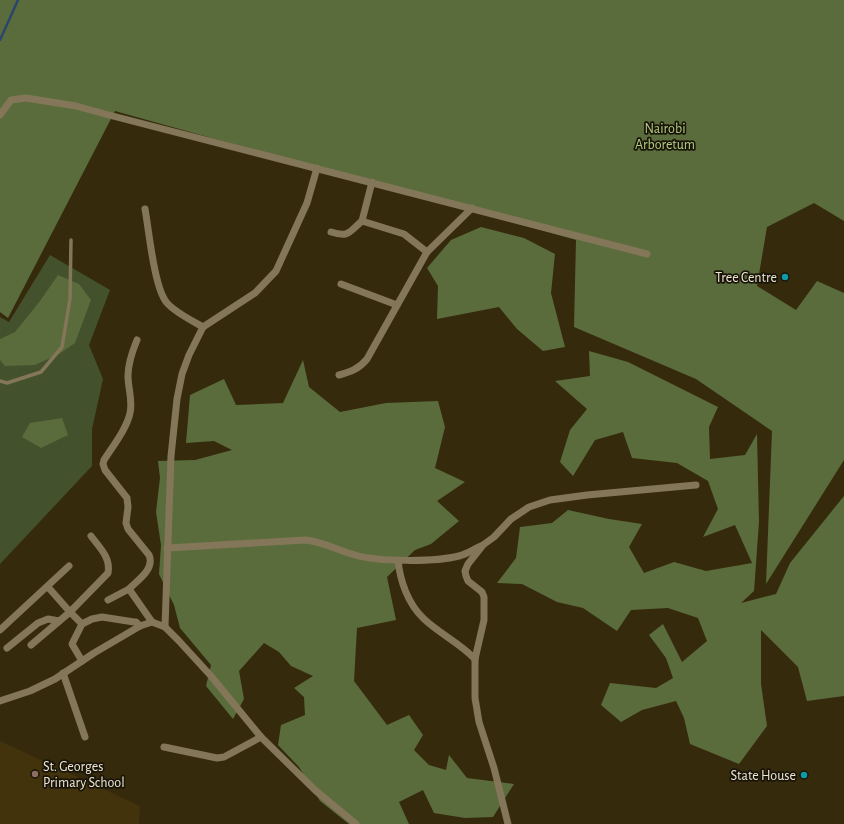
<svg xmlns="http://www.w3.org/2000/svg" width="844" height="824" viewBox="0 0 844 824" font-family="'Alegreya Sans',sans-serif">
	<rect width="100%" height="100%" fill="#362a0d"/>
	<path fill="#42330d" d="M0,741L140,806L139,824H0Z"/>
	<path fill="#44512d" d="M50,255L110,290L89,345L103,379L92,429V466L0,564V317L9,322Z"/>
	<g fill="#5a6c3c">
		<path d="M0,0H844V221L814,203L767,227L757,286L796,310L817,281L844,293V460L766,584L772,431L696,379L574,327L576,240L115,111L8,318L0,312Z"/>
		<path d="M481,227L524,238L555,254L551,293L565,347L543,351L517,329L499,307L437,319L438,286L427,268L451,240Z"/>
		<path d="M58,275L79,284L91,300L75,343L59,354L35,365L5,366L0,360V339L15,332L40,301Z"/>
		<path d="M589,351L628,362L718,407L709,427L710,459L745,455L757,434L759,522L754,591L741,603L776,594L790,563L844,496V696L807,701L798,667L761,630V684L767,726L739,764L690,744L684,718L676,701L642,710L621,722L601,705L610,683L656,688L673,678L666,658L649,635L663,624L682,662L707,641L698,618L668,608L631,610L617,631L583,608L557,602L522,584L497,583L516,558L520,527L552,523L568,510L609,519L642,524L629,547L644,573L674,562L706,571L752,563L735,525L703,537L718,509L708,481L677,463L632,458L623,432L595,440L573,476L560,462L570,430L587,409L555,381L590,376Z"/>
		<path d="M303,360L309,387L340,412L386,403L438,401L445,427L435,468L465,482L437,501L459,521L431,544L415,550L387,577L396,620L357,628L354,681L387,725L409,715L423,735L414,750L429,765L446,770L449,755L467,778L514,784L493,817L465,818L434,813L423,790L399,802L409,824H349L320,801L299,767L278,745L281,725L305,715L304,697L294,688L313,676L291,666L279,652L264,643L239,671L244,699L233,719L206,686L211,665L180,628L174,605L159,574L161,545L156,512L160,478L158,461L195,460L232,450L214,441L186,443L190,395L224,379L236,405L283,403Z"/>
		<path d="M62,418L68,435L41,448L22,437L30,423Z"/>
	</g>
	<g fill="none" stroke-linecap="round" stroke-linejoin="round">
		<path stroke="#2b466c" stroke-width="2.5" d="M0,40L18,0"/>
		<path stroke="#847658" stroke-width="3.5" d="M0,381L7,383L41,372L62,347L70,299L71,240"/>
		<g stroke="#847658" stroke-width="7">
			<path d="M0,115L11,100L26,98L76,106L105,114L647,254"/>
			<path d="M372,182L362,221L404,234L427,252L472,208"/>
			<path d="M145,209C149,230 154,288 167,303C176,313 191,320 203,327L189,355L182,374L177,399L171,456L165,627"/>
			<path d="M331,232C349,238 349,232 362,221"/>
			<path d="M341,284L397,305"/>
			<path d="M203,327L255,293L276,271L307,203L317,168"/>
			<path d="M137,340C132,352 128,363 128,376C128,388 133,401 130,413C127,428 113,446 104,460L103,464L105,470L127,498L128,507L126,523L128,529L149,555C155,569 138,580 129,589L152,622"/>
			<path d="M339,375C350,372 359,369 367,359L427,252"/>
			<path d="M167,548L306,540C323,542 338,550 355,555C378,562 436,562 459,556C467,554 474,549 481,546"/>
			<path d="M398,560C400,581 408,604 424,619C440,634 460,643 475,659"/>
			<path d="M108,600L129,589"/>
			<path d="M82,624L70,612L108,573C111,558 100,548 91,536"/>
			<path d="M0,630L69,566"/>
			<path d="M31,645L70,612L48,587"/>
			<path d="M7,648L38,623L48,619L59,621"/>
			<path d="M82,661L72,644L82,624L92,619L102,617L134,622H136L140,626"/>
			<path d="M63,673L85,737"/>
			<path d="M0,701L30,691L55,679L94,653L140,626L152,622L165,627L179,641L211,676L261,737L316,791L356,824"/>
			<path d="M164,747L217,758L224,757L261,737"/>
			<path d="M508,824L494,768L479,722L475,698V659L484,620V597L482,592L468,581L466,576L465,571L468,564L483,545L494,537L511,519L529,507L550,500L587,495L696,485"/>
		</g>
	</g>
	<g fill="#0f9aa8" stroke="#191408" stroke-width="1.5">
		<circle cx="785" cy="277" r="4"/>
		<circle cx="804" cy="775" r="4"/>
	</g>
	<circle fill="#8d6e63" stroke="#191408" stroke-width="1.5" cx="35" cy="774" r="4"/>
	<g text-anchor="middle" stroke-width="3.5" stroke-linejoin="round" paint-order="stroke">
		<g font-size="14" fill="#b2ce84" stroke="#191408">
			<text x="665" y="133">Nairobi<tspan x="665" dy="16">Arboretum</tspan></text>
		</g>
		<g font-size="14" fill="#eee7d6" stroke="#191408" text-anchor="end">
			<text x="777" y="282">Tree Centre</text>
			<text x="43" y="771" text-anchor="start">St. Georges<tspan x="43" dy="16">Primary School</tspan></text>
			<text x="796" y="780">State House</text>
		</g>
	</g>
</svg>
